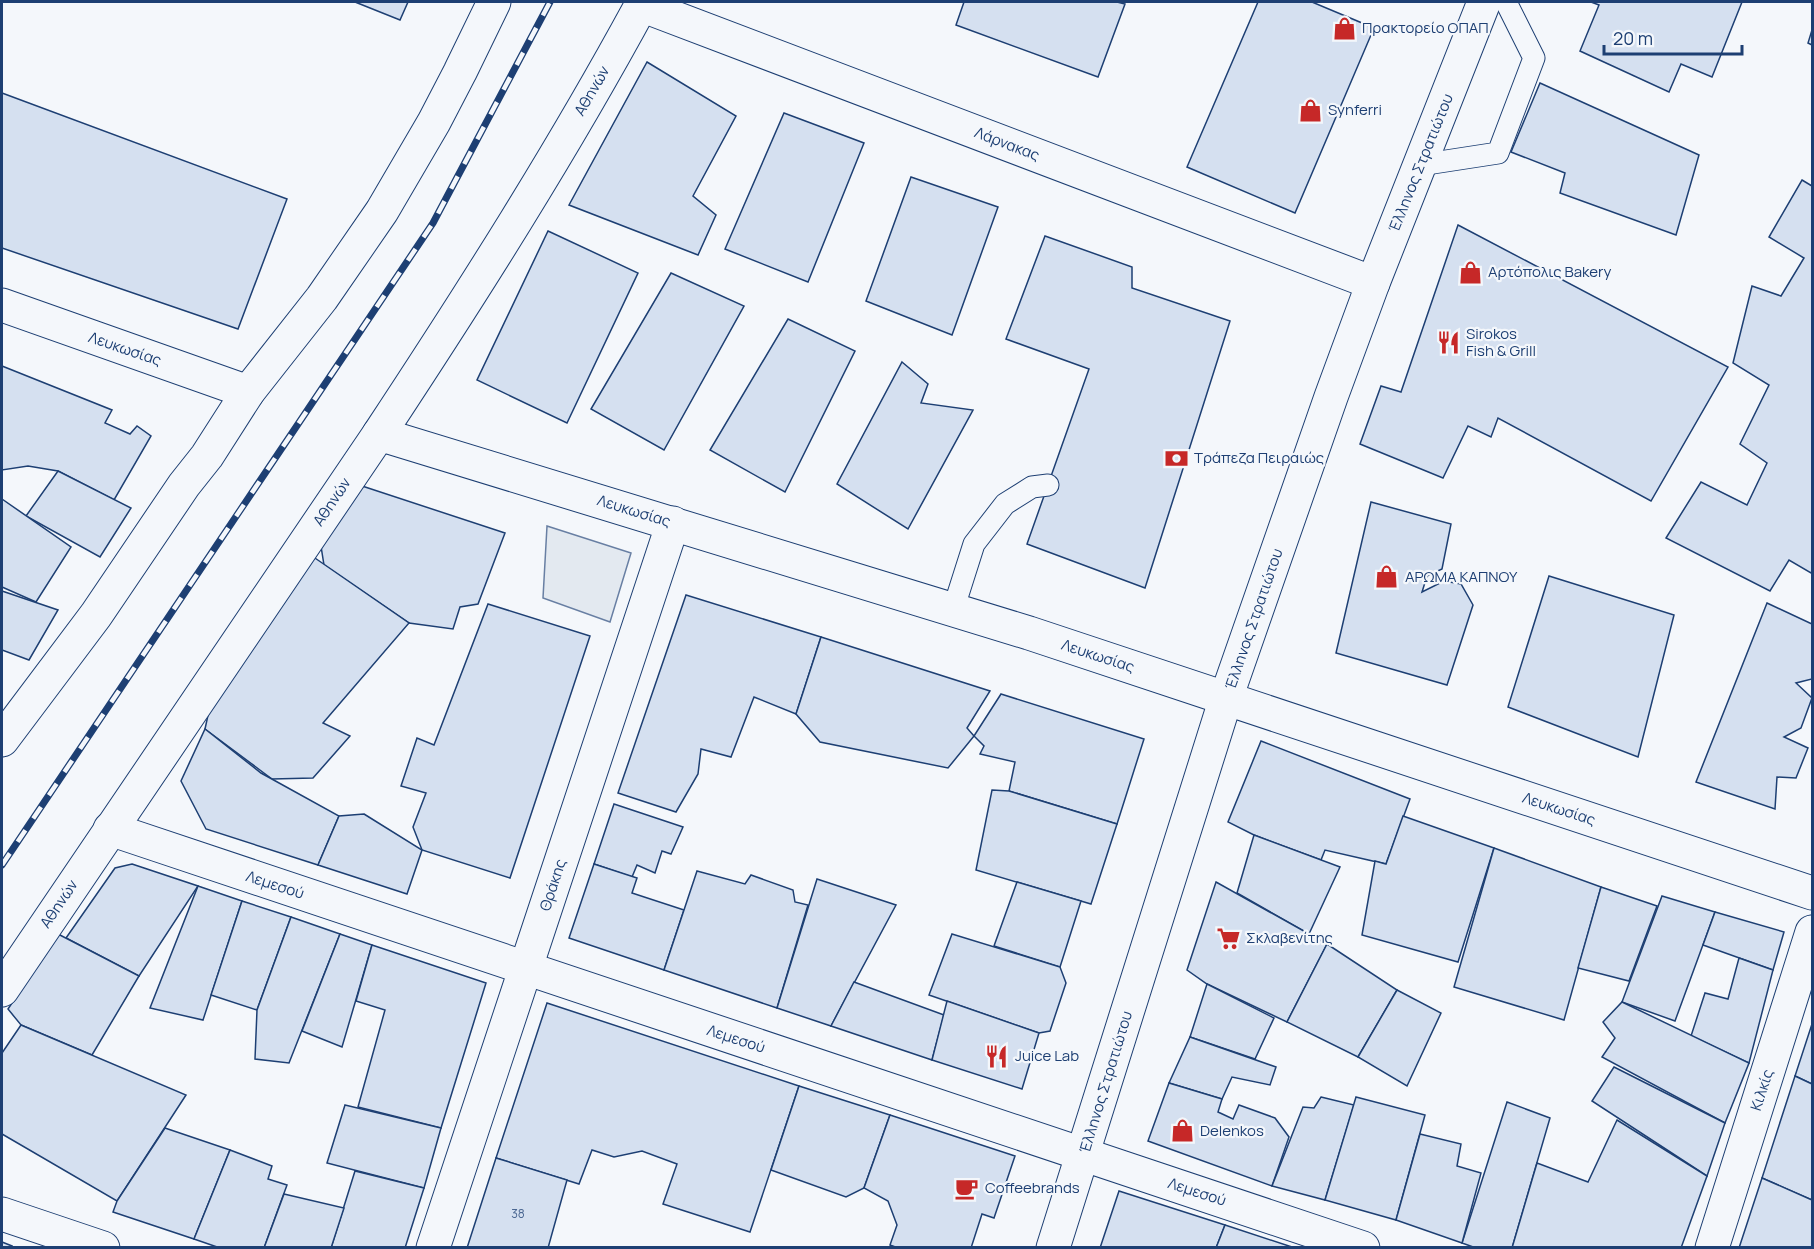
<svg xmlns="http://www.w3.org/2000/svg" width="1814" height="1249" viewBox="0 0 1814 1249" font-family="Manrope,sans-serif">
	<rect width="100%" height="100%" fill="#f4f7fb"/>
	<path fill="#e3e9f0" stroke="#687fa3" stroke-width="1.5" d="M547,526L631,553L610,622L543,598Z"/>
	<g fill="#d5e0f0" stroke="#1d3f73" stroke-width="1.5">
		<path d="M355,2H408L400,20Z"/>
		<path d="M964,2H1117L1125,4L1098,77L956,25Z"/>
		<path d="M1258,2H1312L1374,28L1295,213L1187,167Z"/>
		<path d="M1591,2H1742L1712,77L1681,64L1669,92L1580,51L1599,5Z"/>
		<path d="M1812,30V45L1808,43Z"/>
		<path d="M647,62L736,116L693,196L716,215L698,255L569,205Z"/>
		<path d="M1540,83L1699,155L1676,235L1560,193L1565,173L1511,152Z"/>
		<path d="M2,93L287,199L238,329L2,248Z"/>
		<path d="M784,113L864,143L808,282L725,249Z"/>
		<path d="M911,177L998,207L952,335L866,301Z"/>
		<path d="M1802,180L1812,186V571L1811,573L1789,560L1770,591L1666,538L1701,482L1747,505L1767,463L1740,444L1769,385L1733,363L1752,286L1781,296L1804,258L1769,237Z"/>
		<path d="M1458,225L1728,367L1651,501L1498,418L1491,437L1468,426L1443,478L1360,444L1381,386L1401,392Z"/>
		<path d="M548,231L638,273L567,423L477,380Z"/>
		<path d="M1045,236L1132,267V288L1230,321L1145,588L1027,544L1089,369L1006,339Z"/>
		<path d="M671,273L744,306L664,450L591,409Z"/>
		<path d="M788,319L855,351L785,492L710,450Z"/>
		<path d="M902,362L928,384L921,403L973,410L908,529L837,484Z"/>
		<path d="M2,366L112,410L105,423L130,434L137,426L151,436L114,500L58,471L28,466L2,470Z"/>
		<path d="M58,471L131,508L100,557L26,516Z"/>
		<path d="M356,484L505,533L478,604L460,607L453,629L409,623L324,565L320,540Z"/>
		<path d="M2,499L71,547L36,602L2,587Z"/>
		<path d="M1371,502L1451,524L1442,569L1427,576L1422,592L1444,581L1461,584L1473,605L1447,685L1336,653Z"/>
		<path d="M312,556L409,623L323,723L350,736L313,778L272,779L205,729L210,706Z"/>
		<path d="M1549,576L1674,615L1638,757L1508,707Z"/>
		<path d="M2,591L58,610L29,660L2,650Z"/>
		<path d="M686,595L821,637L796,714L754,697L731,757L701,749L698,774L676,812L618,793Z"/>
		<path d="M1767,603L1812,624V679L1796,683L1812,698L1801,728L1784,737L1808,748L1796,778L1777,777L1775,809L1696,782Z"/>
		<path d="M488,604L590,636L510,878L422,850L413,827L426,793L401,786L417,738L434,745Z"/>
		<path d="M821,637L990,691L967,728L974,736L948,768L820,742L796,714Z"/>
		<path d="M1001,694L1144,739L1117,824L1009,791L1015,762L980,754L984,746L974,736Z"/>
		<path d="M205,729L261,773L339,816L318,865L206,829L181,781Z"/>
		<path d="M1261,741L1410,799L1386,864L1325,850L1321,860L1254,835L1228,822Z"/>
		<path d="M992,790L1009,791L1117,824L1091,904L976,870Z"/>
		<path d="M614,804L683,827L671,854L662,851L655,873L637,865L632,877L594,864Z"/>
		<path d="M364,814L422,850L407,894L318,865L339,816Z"/>
		<path d="M1403,816L1494,848L1458,962L1362,935L1375,861L1386,864Z"/>
		<path d="M1254,835L1340,867L1309,934L1237,893Z"/>
		<path d="M1494,848L1601,887L1564,1020L1454,987Z"/>
		<path d="M132,864L198,886L139,976L66,938L115,868Z"/>
		<path d="M594,864L637,878L632,893L684,910L664,970L569,938Z"/>
		<path d="M697,871L745,884L751,875L793,890L795,902L808,905L777,1008L664,970Z"/>
		<path d="M817,879L896,905L831,1026L777,1008Z"/>
		<path d="M1017,882L1081,901L1060,967L994,946Z"/>
		<path d="M1216,882L1327,944L1287,1022L1207,984L1187,970Z"/>
		<path d="M198,886L242,901L203,1020L150,1008Z"/>
		<path d="M1601,887L1657,906L1629,981L1578,968Z"/>
		<path d="M1662,896L1715,912L1675,1021L1622,1002Z"/>
		<path d="M242,901L291,917L257,1010L211,995Z"/>
		<path d="M1715,912L1784,932L1773,970L1703,945Z"/>
		<path d="M291,917L340,934L289,1063L255,1059L257,1010Z"/>
		<path d="M58,934L139,976L92,1055L21,1025L8,1009Z"/>
		<path d="M340,934L372,945L342,1047L302,1031Z"/>
		<path d="M952,934L1060,967L1066,983L1050,1031L1039,1033L929,995Z"/>
		<path d="M1327,944L1397,990L1358,1057L1287,1022Z"/>
		<path d="M372,945L486,983L441,1128L358,1107L385,1010L356,1001Z"/>
		<path d="M1739,958L1773,970L1749,1063L1691,1036L1705,993L1728,999Z"/>
		<path d="M854,982L944,1015L932,1060L831,1026Z"/>
		<path d="M1207,984L1274,1018L1255,1059L1190,1037Z"/>
		<path d="M1397,990L1441,1013L1407,1086L1358,1057Z"/>
		<path d="M947,1001L1039,1033L1022,1089L932,1060Z"/>
		<path d="M1622,1002L1749,1063L1725,1123L1602,1057L1615,1038L1603,1022Z"/>
		<path d="M547,1003L799,1086L750,1232L663,1204L677,1164L642,1151L614,1157L592,1150L579,1184L496,1158Z"/>
		<path d="M1812,1024V1084L1795,1076Z"/>
		<path d="M21,1025L186,1095L117,1201L2,1134V1053Z"/>
		<path d="M1190,1037L1276,1067L1270,1085L1232,1077L1222,1099L1169,1083Z"/>
		<path d="M1614,1067L1725,1123L1707,1176L1592,1101Z"/>
		<path d="M1795,1076L1812,1084V1200L1762,1178Z"/>
		<path d="M1169,1083L1222,1099L1218,1112L1233,1119L1239,1105L1275,1118L1289,1137L1272,1186L1148,1141Z"/>
		<path d="M799,1086L890,1115L864,1188L846,1197L771,1170Z"/>
		<path d="M1321,1097L1354,1105L1325,1200L1272,1186L1303,1107L1314,1108Z"/>
		<path d="M1356,1097L1425,1115L1396,1220L1325,1200Z"/>
		<path d="M1507,1102L1550,1118L1512,1248H1476L1462,1243Z"/>
		<path d="M345,1105L441,1128L424,1188L327,1163Z"/>
		<path d="M890,1115L1015,1156L994,1218L982,1214L971,1248H898L890,1245L897,1225L888,1201L864,1188Z"/>
		<path d="M1617,1120L1707,1176L1681,1248H1512L1537,1163L1588,1182Z"/>
		<path d="M165,1128L230,1150L194,1239L113,1212L117,1201Z"/>
		<path d="M1420,1134L1461,1144L1457,1166L1481,1173L1462,1243L1396,1220Z"/>
		<path d="M230,1150L272,1166L268,1179L287,1185L264,1248H220L194,1239Z"/>
		<path d="M496,1158L567,1180L548,1248H467Z"/>
		<path d="M355,1171L424,1188L405,1248H331Z"/>
		<path d="M1762,1178L1812,1200V1248H1739Z"/>
		<path d="M1119,1191L1225,1225L1216,1248H1100Z"/>
		<path d="M284,1194L344,1208L331,1248H264Z"/>
		<path d="M1225,1225L1295,1248H1216Z"/>
		<path d="M2,1242L12,1246L11,1248H2Z"/>
	</g>
	<g fill="none" stroke-linecap="round" stroke-linejoin="round">
		<defs>
			<g id="service">
				<path d="M1420,165L1498,153L1534,58L1506,2"/>
				<path d="M953,610L974,544L1005,504L1032,487L1048,485"/>
			</g>
			<g id="minor">
				<path d="M641,5L1373,283"/>
				<path d="M2,305L248,392"/>
				<path d="M379,434C472,293 563,150 643,2"/>
				<path d="M2,740L96,615L184,485L207,456L248,392L322,298L382,211L434,122L460,72L494,2"/>
				<path d="M110,829L1363,1248"/>
				<path d="M2,1214L103,1248"/>
				<path d="M433,1248L673,523"/>
				<path d="M1712,1248L1812,932"/>
			</g>
			<path id="tertiary" d="M2,990L379,434L1029,633L1812,893"/>
			<path id="secondary" d="M1053,1248L1226,698L1331,397L1373,283L1484,2"/>
		</defs>
		<use href="#service" stroke="#1d3f73" stroke-width="23"/>
		<use href="#minor" stroke="#1d3f73" stroke-width="35"/>
		<use href="#tertiary" stroke="#1d3f73" stroke-width="35"/>
		<use href="#secondary" stroke="#1d3f73" stroke-width="35"/>
		<use href="#service" stroke="#f4f7fb" stroke-width="21"/>
		<use href="#minor" stroke="#f4f7fb" stroke-width="33"/>
		<use href="#tertiary" stroke="#f4f7fb" stroke-width="33"/>
		<use href="#secondary" stroke="#f4f7fb" stroke-width="33"/>
		<defs>
			<path id="rail" d="M2,865L433,223L550,2"/>
		</defs>
		<use href="#rail" stroke="#1d3f73" stroke-width="7"/>
		<use href="#rail" stroke="#f4f7fb" stroke-width="4.5" stroke-dasharray="14" stroke-linecap="butt"/>
	</g>
	<defs>
		<symbol id="shop-bare" viewBox="-9 -9 18 18"><path d="M-5-2.5h2.3a2.7 3.5 0 0 1 5.4 0H5L5.5 6h-11ZM-1.5-2.5h3a1.5 2.3 0 0 0-3 0Z" fill="#c62828" stroke="#f4f7fb" stroke-width="2.5" paint-order="stroke"/></symbol>
		<symbol id="restaurant-bare" viewBox="-9 -9 18 18"><path d="M-5-6h1v4h1v-4h1v4h1v-4h1v5L-1.5 .5V6h-2V.5L-5-1ZM5-6V6H3V1.5H1.5Q1.5-4 5-6Z" fill="#c62828" stroke="#f4f7fb" stroke-width="2.5" paint-order="stroke"/></symbol>
		<symbol id="bank-bare" viewBox="-9 -9 18 18"><path d="M-6-4H6V4H-6ZM0-2.3a2.3 2.3 0 1 0 0 4.6a2.3 2.3 0 1 0 0-4.6Z" fill="#c62828" stroke="#f4f7fb" stroke-width="2.5" paint-order="stroke"/></symbol>
		<symbol id="supermarket-bare" viewBox="-9 -9 18 18"><path d="M-6-5.5h2.5l.6 2H6L4.5 2H-2.5L-4.4-4H-6ZM-1.5 3.2a1.3 1.3 0 1 0 .1 0ZM3 3.2a1.3 1.3 0 1 0 .1 0Z" fill="#c62828" stroke="#f4f7fb" stroke-width="2.5" paint-order="stroke"/></symbol>
		<symbol id="cafe-bare" viewBox="-9 -9 18 18"><path d="M-5.5-4.5H6V0H3Q3 3.5 0 3.5H-2.5Q-5.5 3.5-5.5 0ZM3-3.2v2h1.7v-2ZM-6 4.5H4V6H-6Z" fill="#c62828" stroke="#f4f7fb" stroke-width="2.5" paint-order="stroke"/></symbol>
	</defs>
	<g fill-rule="evenodd">
		<use href="#shop-bare" x="1328" y="12" width="33" height="33"/>
		<use href="#shop-bare" x="1294" y="94" width="33" height="33"/>
		<use href="#shop-bare" x="1454" y="256" width="33" height="33"/>
		<use href="#restaurant-bare" x="1432" y="326" width="33" height="33"/>
		<use href="#bank-bare" x="1160" y="442" width="33" height="33"/>
		<use href="#shop-bare" x="1370" y="560" width="33" height="33"/>
		<use href="#supermarket-bare" x="1212" y="922" width="33" height="33"/>
		<use href="#restaurant-bare" x="980" y="1040" width="33" height="33"/>
		<use href="#shop-bare" x="1166" y="1114" width="33" height="33"/>
		<use href="#cafe-bare" x="950" y="1172" width="33" height="33"/>
	</g>
	<g text-anchor="middle" stroke-width="4.5" stroke-linejoin="round" paint-order="stroke">
		<g font-size="12" fill="#4b6792">
			<text x="518" y="1218">38</text>
		</g>
		<g font-size="15" fill="#1d3f73" stroke="#f4f7fb" text-anchor="start">
			<text x="1362" y="33">Πρακτορείο ΟΠΑΠ</text>
			<text x="1328" y="115">Synferri</text>
			<text x="1488" y="277">Αρτόπολις Bakery</text>
			<text x="1466" y="339">Sirokos<tspan x="1466" dy="17">Fish &amp; Grill</tspan></text>
			<text x="1194" y="463">Τράπεζα Πειραιώς</text>
			<text x="1405" y="582">ΑΡΩΜΑ ΚΑΠΝΟΥ</text>
			<text x="1246" y="943">Σκλαβενίτης</text>
			<text x="1015" y="1061">Juice Lab</text>
			<text x="1200" y="1136">Delenkos</text>
			<text x="985" y="1193">Coffeebrands</text>
		</g>
		<g font-size="15" fill="#1d3f73" stroke="#f4f7fb">
			<text transform="translate(592 91) rotate(-60)" y="5">Αθηνών</text>
			<text transform="translate(1007 144) rotate(21)" y="5">Λάρνακας</text>
			<text transform="translate(1421 163) rotate(-68)" y="5">Έλληνος Στρατιώτου</text>
			<text transform="translate(125 349) rotate(19)" y="5">Λευκωσίας</text>
			<text transform="translate(332 502) rotate(-56)" y="5">Αθηνών</text>
			<text transform="translate(634 511) rotate(17)" y="5">Λευκωσίας</text>
			<text transform="translate(1254 619) rotate(-71)" y="5">Έλληνος Στρατιώτου</text>
			<text transform="translate(1098 656) rotate(18)" y="5">Λευκωσίας</text>
			<text transform="translate(1559 809) rotate(18)" y="5">Λευκωσίας</text>
			<text transform="translate(275 885) rotate(18)" y="5">Λεμεσού</text>
			<text transform="translate(553 885) rotate(-72)" y="5">Θράκης</text>
			<text transform="translate(59 904) rotate(-56)" y="5">Αθηνών</text>
			<text transform="translate(736 1039) rotate(18)" y="5">Λεμεσού</text>
			<text transform="translate(1106 1082) rotate(-73)" y="5">Έλληνος Στρατιώτου</text>
			<text transform="translate(1762 1090) rotate(-72)" y="5">Κιλκίς</text>
			<text transform="translate(1197 1192) rotate(18)" y="5">Λεμεσού</text>
		</g>
	</g>
	<rect width="1814" height="1249" fill="none" stroke="#1d3f73" stroke-width="6"/>
	<path d="M1604 45v9h138v-9" fill="none" stroke="#1d3f73" stroke-width="3"/>
	<text x="1613" y="45" font-size="18" fill="#1d3f73" stroke="#f4f7fb" stroke-width="4.5" paint-order="stroke">20 m</text>
</svg>
